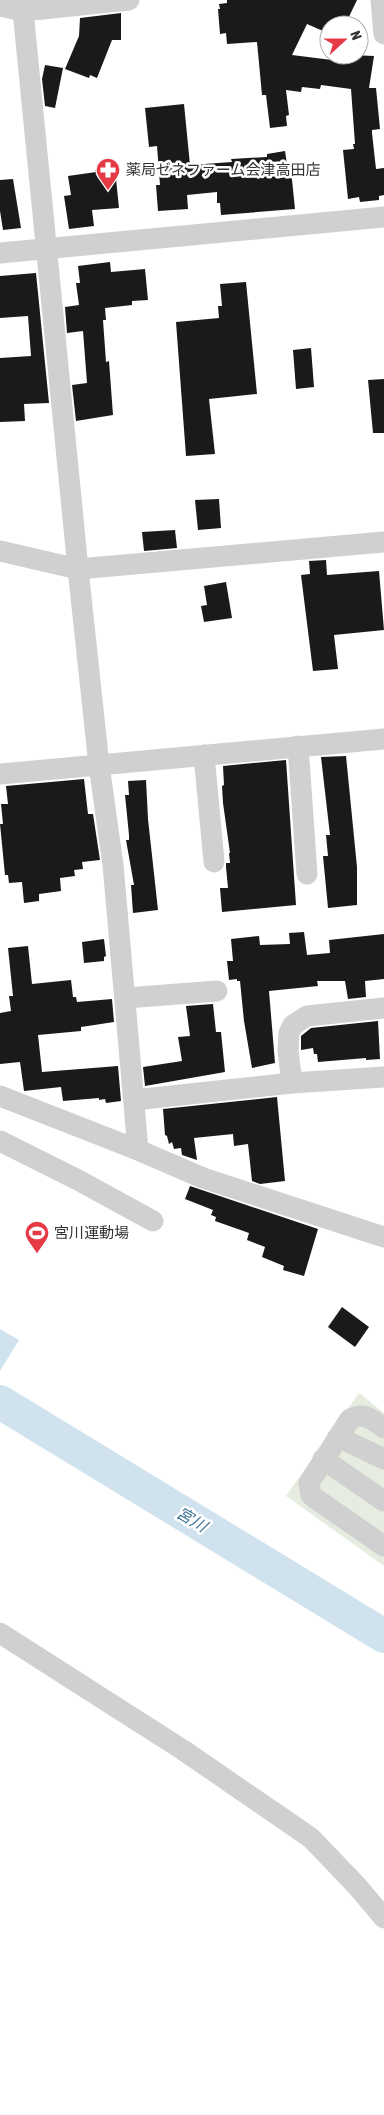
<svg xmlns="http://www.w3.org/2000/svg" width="384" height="2115" viewBox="0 0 384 2115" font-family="'Asap Condensed','Noto Sans JP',sans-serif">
	<rect width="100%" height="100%" fill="#fff"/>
	<path fill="#e6ecdf" d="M359,1393L384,1413V1566L286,1496Z"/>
	<path fill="#cfe2ee" d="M0,1329L19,1340L0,1371Z"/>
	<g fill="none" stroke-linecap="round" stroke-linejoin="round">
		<path stroke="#cfe2ee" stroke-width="34" d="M0,1402L384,1636"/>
	</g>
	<g fill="#1a1a1a">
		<path d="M227,0H357L345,25H326L323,31L307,24L292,55L332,60V55L351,58L352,55L374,56L369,88H376L380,129L372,130V133L376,169L384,168V195L379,196V200L360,202L359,197L348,199L343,150L354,149L353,144H355L351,89L321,85L320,89L302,87L301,92L286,90L289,115L286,116L287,126L270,128L266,95H262L257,42L227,44L226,33L220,34L218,9H220L219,4L227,3Z"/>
		<path d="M121,13V40H112L97,78L90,75L89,78L65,69L79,36L80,18Z"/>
		<path d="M45,65L63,68L55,108L45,106L42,79Z"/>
		<path d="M184,104L190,165L232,162L231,159L267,157V154L285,151L288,171L291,170L295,209L221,215L220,203H217V192L187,195L188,209L158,211L156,185H160L157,146L149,147L145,108Z"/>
		<path d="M115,169L119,208L92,210L94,226L69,229L64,196L71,195L68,176L96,172L95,170Z"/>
		<path d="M13,179L21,228L3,230L0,211V180Z"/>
		<path d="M110,262L111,272L145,269L148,300L132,301V305L105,308L106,320H103L106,362L109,361L113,415L76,421L72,385L87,383L83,331L67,333L65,307L79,305L76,283H80L78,266Z"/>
		<path d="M36,273L49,403L24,404L25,421L0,422V358L31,356L28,316L0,318V276Z"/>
		<path d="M246,282L257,394L209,399L215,454L186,456L176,322L219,318L218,306H222L220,284Z"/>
		<path d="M311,348L314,387L296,389L293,350Z"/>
		<path d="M384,379V433H373L368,380Z"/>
		<path d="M219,499L221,528L198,530L195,500Z"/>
		<path d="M175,530L177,548L144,551L142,532Z"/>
		<path d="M326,560L327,575L379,571L384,630L334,635L338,669L313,671L301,575L310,574L309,561Z"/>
		<path d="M226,582L232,618L204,622L201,606L207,605L204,586Z"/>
		<path d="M346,756L357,867V905L328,908L323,856H328L326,835H330L321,757Z"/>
		<path d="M286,760L296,905L222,912L220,888H228L226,867V863H230L229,853H230L223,803L222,786L224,785L223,766Z"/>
		<path d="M84,779L88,814H93L100,860L82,862L83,869L74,870L75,876L60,878L61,891L39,894V901L24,903L22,882L9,883L8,875H5L0,824H3L1,804H8L6,786Z"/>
		<path d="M146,780L148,819L158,910L133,913L131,885H134L126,840H129V835L125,795H129L128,781Z"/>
		<path d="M304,932L307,955L330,953L329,940L384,934V979L365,981L366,997L348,999L345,981H317L318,986L269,991L275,1063L252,1068L244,1021L240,981H237V979L229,980L227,961H233L231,939L259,936L260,945L290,944L289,933Z"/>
		<path d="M104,939L106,956L104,957V961L84,963L82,942Z"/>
		<path d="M28,946L32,984L71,980L73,997H76L77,1002L112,999L114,1022L81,1027V1031L38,1035L42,1072L118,1066L121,1101L106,1103L105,1099L99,1100V1098L63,1101L61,1087L24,1091L20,1062L0,1064V1013L11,1011L9,996H13L8,948Z"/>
		<path d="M213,1004L216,1032H221L225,1072L145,1086L143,1067L182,1061L178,1037L190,1036L186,1006Z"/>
		<path d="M378,1021L380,1059L366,1060V1058L318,1062L317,1054H314L313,1048L301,1050V1036L311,1028Z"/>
		<path d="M277,1097L285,1181L260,1184L252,1181L248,1144L234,1146L233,1134L194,1138L197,1160L182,1155L181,1148L174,1149L172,1142L169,1144L167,1136L165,1135L163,1109Z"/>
		<path d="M190,1186L318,1229L304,1276L283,1270L284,1266L262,1257L265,1247L247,1240L249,1233L215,1221L216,1217L211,1215L213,1210L185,1199Z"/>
		<path d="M342,1307L369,1327L355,1347L328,1327Z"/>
	</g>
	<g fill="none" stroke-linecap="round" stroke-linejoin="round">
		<g stroke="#d0d0d0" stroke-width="21">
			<path d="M25,0L23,11L78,569L99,765L113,865L138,1150"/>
			<path d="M381,0L384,34"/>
			<path d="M0,6L23,11L129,0"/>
			<path d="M0,253L384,217"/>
			<path d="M0,551L78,569L384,542"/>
			<path d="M298,746L307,874"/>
			<path d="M204,755L214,862"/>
			<path d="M0,774L384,739"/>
			<path d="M126,998L217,991"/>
			<path d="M292,1083L288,1051L289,1033L293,1025L307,1016L384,1008"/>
			<path d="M0,1096L138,1150L203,1178L384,1237"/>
			<path d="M134,1100L292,1083L384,1077"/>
			<path d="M0,1141L78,1180L153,1221"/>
			<path d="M384,1428C372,1420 364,1411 350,1419L309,1483L311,1495L316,1499L384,1546"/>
			<path d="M338,1437L384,1459"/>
			<path d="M323,1459L384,1501"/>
			<path d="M0,1633L183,1750L311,1838L357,1886L384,1918"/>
		</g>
	</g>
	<defs>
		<symbol id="pharmacy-pin" viewBox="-11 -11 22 30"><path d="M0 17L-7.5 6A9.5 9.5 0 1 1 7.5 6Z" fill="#e63946" stroke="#fff"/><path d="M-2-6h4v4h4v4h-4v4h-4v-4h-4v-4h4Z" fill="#fff"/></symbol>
		<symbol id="stadium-pin" viewBox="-11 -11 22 30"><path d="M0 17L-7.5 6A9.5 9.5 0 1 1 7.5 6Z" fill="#e63946" stroke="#fff"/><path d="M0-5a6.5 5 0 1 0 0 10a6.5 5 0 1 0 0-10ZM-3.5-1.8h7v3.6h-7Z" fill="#fff"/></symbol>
	</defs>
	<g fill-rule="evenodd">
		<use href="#pharmacy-pin" x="94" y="156" width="28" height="38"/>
		<use href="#stadium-pin" x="23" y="1219" width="28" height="38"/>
	</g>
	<g text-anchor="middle" stroke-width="5" stroke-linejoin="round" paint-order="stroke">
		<g font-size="15" fill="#333" stroke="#fff" text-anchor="start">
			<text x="126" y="175">薬局ゼネファーム会津高田店</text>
			<text x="54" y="1238">宮川運動場</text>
		</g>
		<g font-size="16" font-style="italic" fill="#3f7597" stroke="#fff">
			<text transform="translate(192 1519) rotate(31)" y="6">宮川</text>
		</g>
	</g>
	<g transform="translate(344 40) rotate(69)"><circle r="24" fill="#ffffff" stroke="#adadad"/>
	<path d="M0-4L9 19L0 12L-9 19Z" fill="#e63946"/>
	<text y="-8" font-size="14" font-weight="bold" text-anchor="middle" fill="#333333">N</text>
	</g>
</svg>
